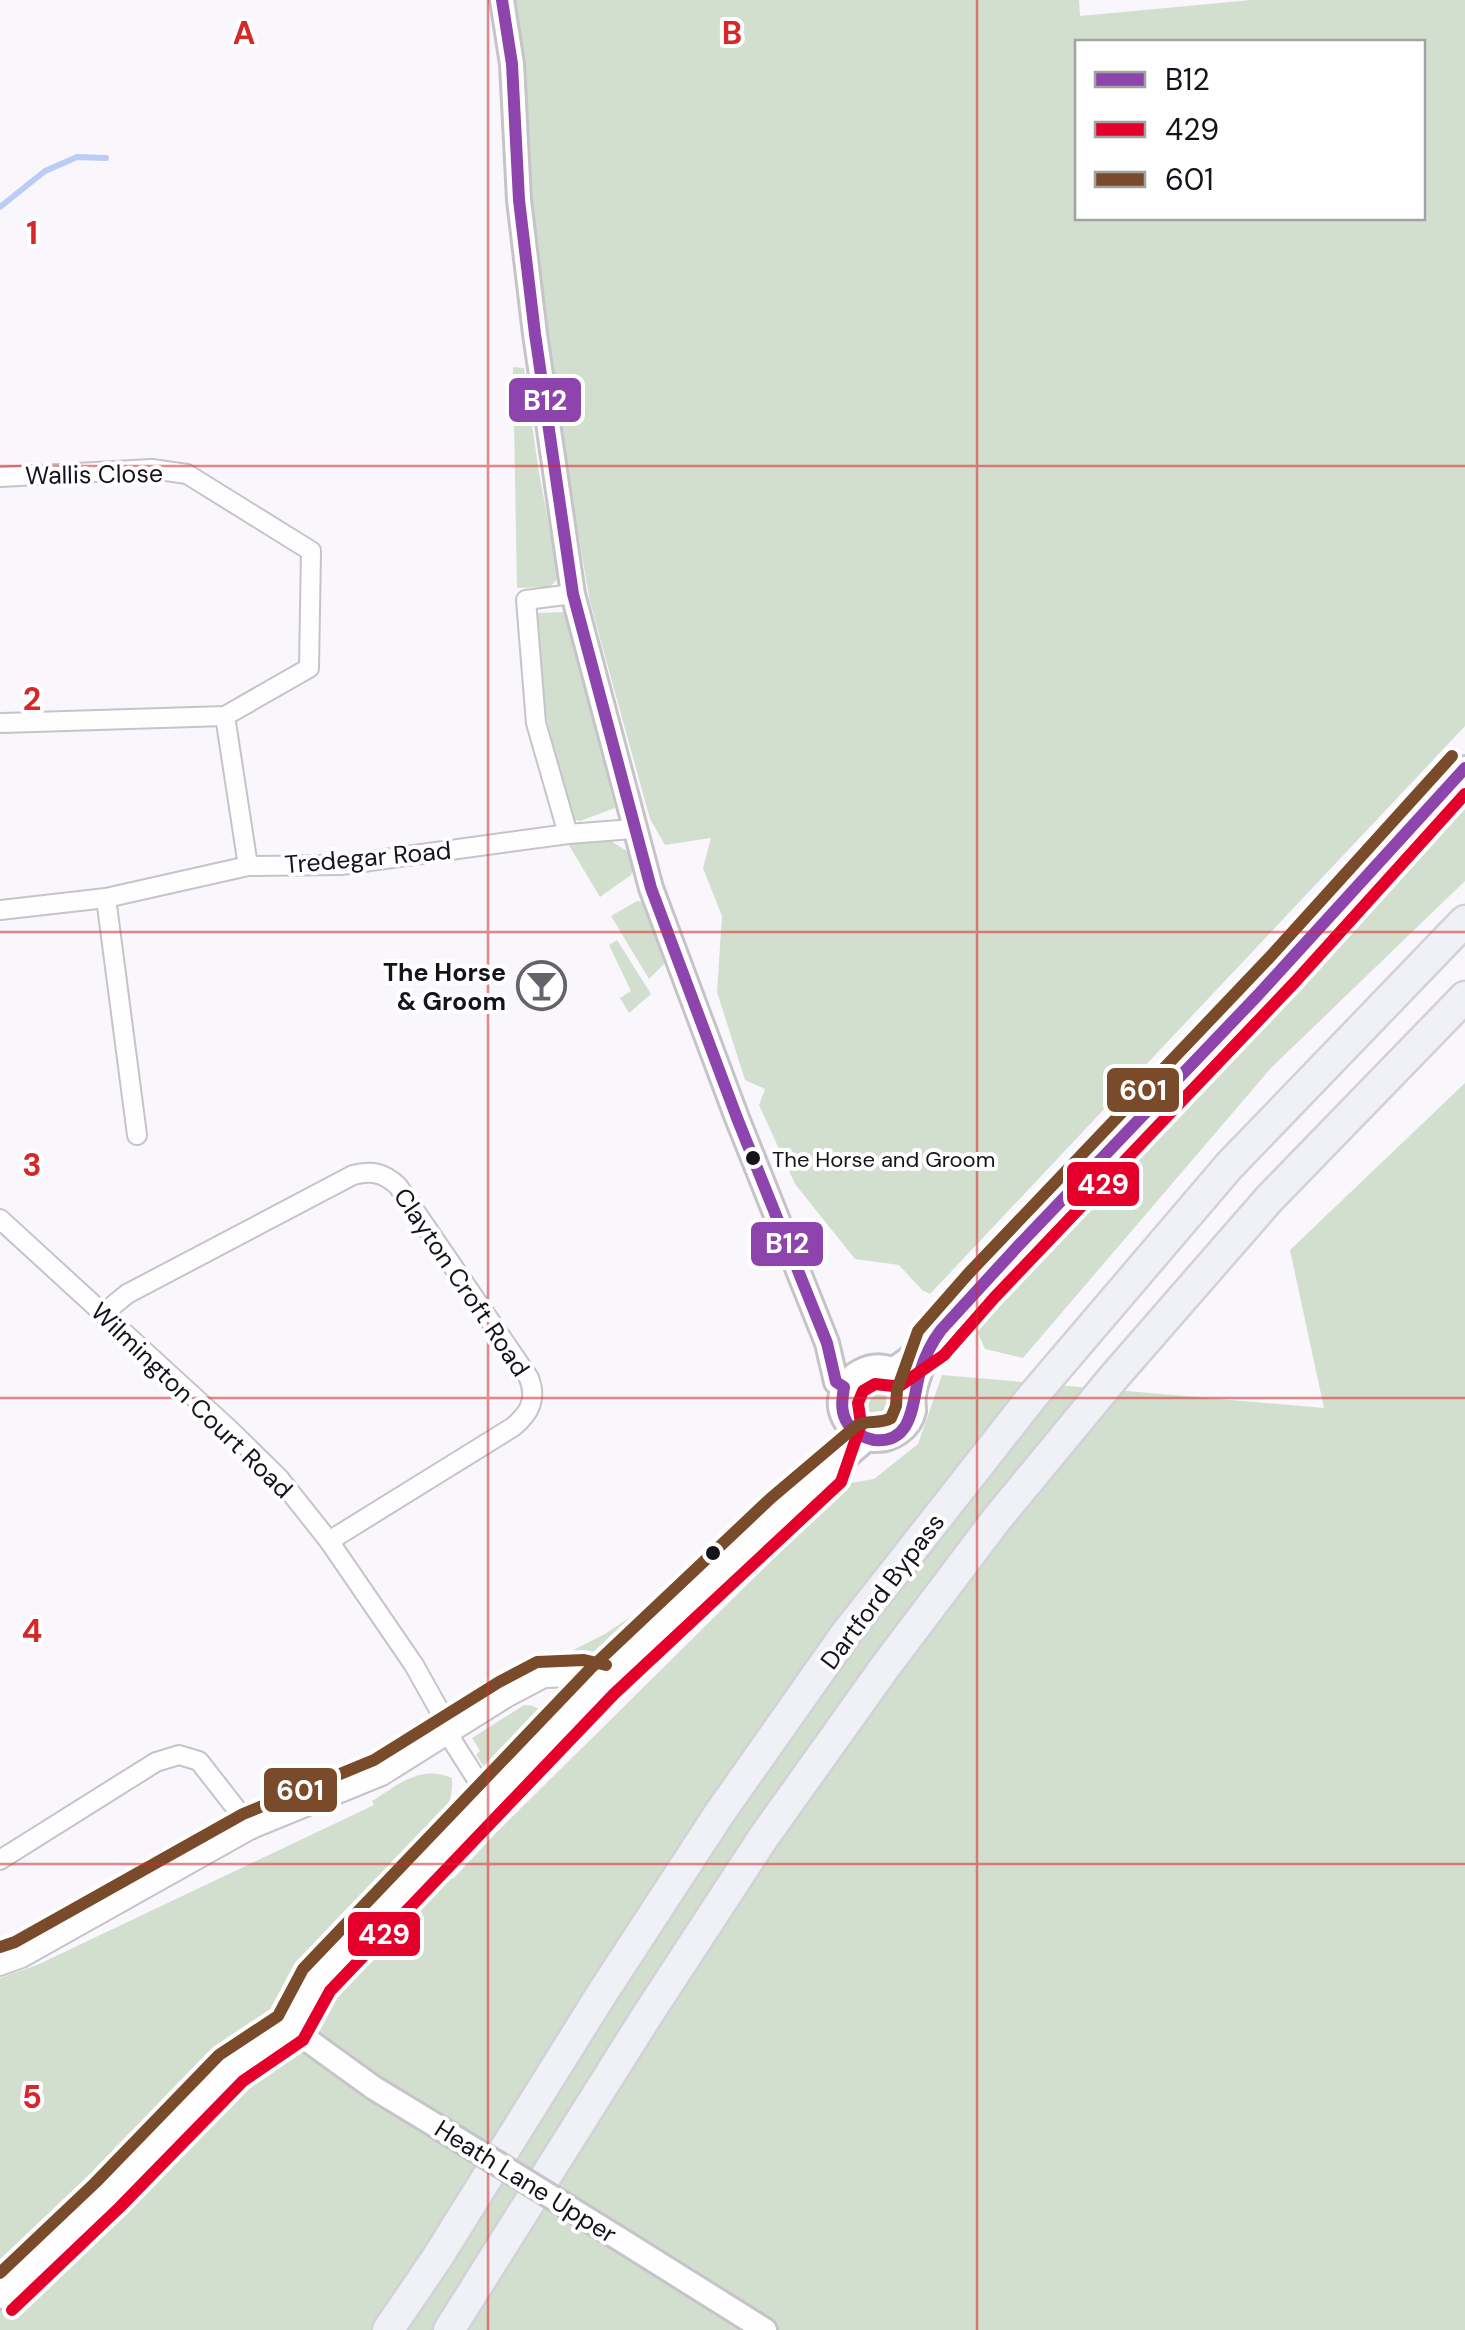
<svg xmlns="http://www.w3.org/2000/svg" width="1465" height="2330" viewBox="0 0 1465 2330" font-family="'DM Sans',sans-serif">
	<rect width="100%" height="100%" fill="#f9f7fc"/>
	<g fill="#d2dfce" fill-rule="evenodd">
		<path d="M502,0H1079L1080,16L1251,0H1465V726L930,1294L922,1290L899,1265L855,1259L795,1184L759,1105L765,1089L745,1080L717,992L722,916L703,868L711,838L665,845L650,819L590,602L544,335L530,192ZM1078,42H1422V218H1078Z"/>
		<path d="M513,367L524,368L539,473L559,577L550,587L517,588Z"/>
		<path d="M565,612L615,808L580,821L575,820L570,813L541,696L537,613Z"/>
		<path d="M1465,787V881L1271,1068L1023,1358L985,1349L973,1322Z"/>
		<path d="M609,840L627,851L633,868L631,875L600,897L567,842Z"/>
		<path d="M637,901L644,902L666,962L649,979L611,916Z"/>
		<path d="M617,940L651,994L629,1013L620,998L631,991L609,945Z"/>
		<path d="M1465,1083V2330H0V1978L37,1965L374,1805L372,1801C398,1785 420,1764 452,1778C453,1812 438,1828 415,1851L453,1879L497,1832L850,1483L874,1479L918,1444L942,1375L1324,1408L1290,1250Z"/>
		<circle cx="877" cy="1402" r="26"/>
		<path d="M641,1610L635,1621L610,1649L532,1671L605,1634Z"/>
		<path d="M524,1705C533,1705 540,1708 546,1715V1719L497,1776L491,1777L476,1755L480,1751L472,1738Z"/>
	</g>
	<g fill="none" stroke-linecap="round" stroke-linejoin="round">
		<path stroke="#bacdf7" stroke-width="6" d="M0,207L45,171L77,157L106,158"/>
		<defs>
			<g id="minor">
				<path d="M0,477L152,469L187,474L311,551L309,668L225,716L2,723"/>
				<path d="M225,716L248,866"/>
				<path d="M568,834L536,723L526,600L573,594"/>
				<path d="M106,898L137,1135"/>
				<path d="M0,910L106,898L248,866L341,865L568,834L633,829"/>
				<path d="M0,1219L229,1429L279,1478L329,1541L414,1665L452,1733L453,1742L490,1800"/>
				<path d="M104,1313L127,1294L353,1175C372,1170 384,1173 398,1186L529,1378C537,1399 530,1413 513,1427L329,1541"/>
				<path d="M0,1860L156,1762L179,1755L199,1761L252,1829"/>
				<path d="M0,1966L22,1958L252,1829L382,1776L508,1697L544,1678L583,1677L602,1682"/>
			</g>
			<g id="tertiary">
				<path d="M502,0L512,64L519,200L535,334L573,594L651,888L737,1118L827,1343L836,1382L844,1387"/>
				<path d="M894,1369L931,1343L981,1286L1282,970L1465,768"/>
				<path d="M914,1395C892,1335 815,1381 848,1425C854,1434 863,1439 874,1440C892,1441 910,1429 914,1411C914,1406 913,1400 914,1395C916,1378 926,1360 931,1343"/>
				<path d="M291,2028L374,2088L435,2125"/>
				<path d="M618,2238L765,2330"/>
				<path d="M0,2297L107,2195L232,2067L291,2028L316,1981L563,1725L602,1682L783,1511L867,1439"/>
			</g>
			<g id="trunk">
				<path d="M388,2330L437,2258L601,1995L719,1814L845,1635L1032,1397L1229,1166L1465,921"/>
				<path d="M449,2330L648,2014L763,1838L885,1667L996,1520L1114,1377L1269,1199L1465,997"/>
			</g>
		</defs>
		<use href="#minor" stroke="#c6c3c9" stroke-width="22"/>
		<use href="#tertiary" stroke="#c6c3c9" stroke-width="28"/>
		<use href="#trunk" stroke="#d3d1d5" stroke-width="35"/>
		<use href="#minor" stroke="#fefeff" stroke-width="18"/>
		<use href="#tertiary" stroke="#fefeff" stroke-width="22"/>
		<use href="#trunk" stroke="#eff1f6" stroke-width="30"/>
		<defs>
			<path id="tertiary-bridge" d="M435,2125L618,2238"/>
		</defs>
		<use href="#tertiary-bridge" stroke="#c6c3c9" stroke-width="28" stroke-linecap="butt"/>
		<use href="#tertiary-bridge" stroke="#fefeff" stroke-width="22"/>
		<defs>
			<path id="bus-1" d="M502,0L512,64L519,200L535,334L573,594L651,888L737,1118L827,1343L836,1382L844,1387C842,1401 840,1412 848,1424C854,1433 864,1438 874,1440C915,1444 912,1399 920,1372C925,1356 931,1343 941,1330L1018,1246L1258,995L1465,768"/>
			<path id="bus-2" d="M12,2310L120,2207L243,2081L303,2040L330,1991L614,1694L841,1482L861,1424L858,1403L863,1391L875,1384L893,1386L901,1385L944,1355L994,1298L1295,982L1465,794"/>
			<g id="bus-3">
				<path d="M0,1947L15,1942L243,1814L374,1760L499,1682L537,1662L584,1660L606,1665"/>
				<path d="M0,2273L95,2183L219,2055L278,2016L303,1969L590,1669L771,1498L856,1426C867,1419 879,1425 891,1418L896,1406L897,1390L918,1331L968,1274L1269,958L1452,756"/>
			</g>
		</defs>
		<use href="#bus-1" stroke="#fff" stroke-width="20"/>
		<use href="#bus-2" stroke="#fff" stroke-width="20"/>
		<use href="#bus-3" stroke="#fff" stroke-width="20"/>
		<use href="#bus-1" stroke="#8e44ad" stroke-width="12"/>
		<use href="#bus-2" stroke="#e4002b" stroke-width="12"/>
		<use href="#bus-3" stroke="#7a4b2a" stroke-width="12"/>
	</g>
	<path fill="none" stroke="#d62828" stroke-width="2.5" stroke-opacity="0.55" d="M488,0V2330M977,0V2330M0,466H1465M0,932H1465M0,1398H1465M0,1864H1465"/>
	<defs>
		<symbol id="bar-ring" viewBox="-11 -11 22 22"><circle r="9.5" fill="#fff" stroke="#656369" stroke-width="1.5"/><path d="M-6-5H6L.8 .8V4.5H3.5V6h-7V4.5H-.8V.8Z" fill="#656369"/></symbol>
	</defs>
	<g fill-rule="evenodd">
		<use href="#bar-ring" x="514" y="958" width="55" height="55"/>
	</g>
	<g fill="#16131a" stroke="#fff" stroke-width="4">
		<circle cx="753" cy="1158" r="9"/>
		<circle cx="713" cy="1553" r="9"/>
	</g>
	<g text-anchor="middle" stroke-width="8" stroke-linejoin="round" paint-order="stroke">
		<g font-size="22" fill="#16131a" stroke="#fff" text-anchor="start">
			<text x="772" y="1167">The Horse and Groom</text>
		</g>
		<g font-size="25" fill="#16131a" stroke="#fff">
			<text transform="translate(94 474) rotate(-1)" y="9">Wallis Close</text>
			<text transform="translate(368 857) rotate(-5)" y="9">Tredegar Road</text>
			<text transform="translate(462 1282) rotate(56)" y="9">Clayton Croft Road</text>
			<text transform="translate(192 1400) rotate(44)" y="9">Wilmington Court Road</text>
			<text transform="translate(882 1591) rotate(-53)" y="9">Dartford Bypass</text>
			<text transform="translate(526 2181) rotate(32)" y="9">Heath Lane Upper</text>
		</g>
		<g font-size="25" font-weight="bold" fill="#16131a" stroke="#fff" text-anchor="end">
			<text x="506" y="981">The Horse<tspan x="506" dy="29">&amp; Groom</tspan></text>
		</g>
	</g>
	<g font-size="32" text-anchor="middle" font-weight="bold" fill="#d62828" stroke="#fff" stroke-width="8" stroke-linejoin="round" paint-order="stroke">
		<text x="244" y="44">A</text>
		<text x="732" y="44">B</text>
		<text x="32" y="244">1</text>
		<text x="32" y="710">2</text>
		<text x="32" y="1176">3</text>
		<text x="32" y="1642">4</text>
		<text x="32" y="2108">5</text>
	</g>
	<g stroke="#fff" stroke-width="4">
		<rect x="507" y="376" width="76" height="48" rx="10" fill="#8e44ad"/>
		<rect x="1105" y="1066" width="76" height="48" rx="10" fill="#7a4b2a"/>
		<rect x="1065" y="1160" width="76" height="48" rx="10" fill="#e4002b"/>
		<rect x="749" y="1220" width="76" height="48" rx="10" fill="#8e44ad"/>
		<rect x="262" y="1766" width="77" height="48" rx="10" fill="#7a4b2a"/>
		<rect x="346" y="1910" width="76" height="48" rx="10" fill="#e4002b"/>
	</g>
	<g font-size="28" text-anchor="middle" font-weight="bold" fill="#fff">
		<text x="545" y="410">B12</text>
		<text x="1143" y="1100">601</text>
		<text x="1103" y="1194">429</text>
		<text x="787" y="1253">B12</text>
		<text x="300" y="1800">601</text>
		<text x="384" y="1944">429</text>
	</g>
	<rect x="1075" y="40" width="350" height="180" fill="#ffffff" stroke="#a2a1a3" stroke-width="2.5"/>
	<rect x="1095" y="72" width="50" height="15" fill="#8e44ad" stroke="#a2a1a3" stroke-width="2.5"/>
	<text x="1165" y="90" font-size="30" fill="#16131a">B12</text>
	<rect x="1095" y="122" width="50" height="15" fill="#e4002b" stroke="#a2a1a3" stroke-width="2.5"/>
	<text x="1165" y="140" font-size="30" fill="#16131a">429</text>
	<rect x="1095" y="172" width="50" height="15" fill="#7a4b2a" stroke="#a2a1a3" stroke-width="2.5"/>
	<text x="1165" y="190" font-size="30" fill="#16131a">601</text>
</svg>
